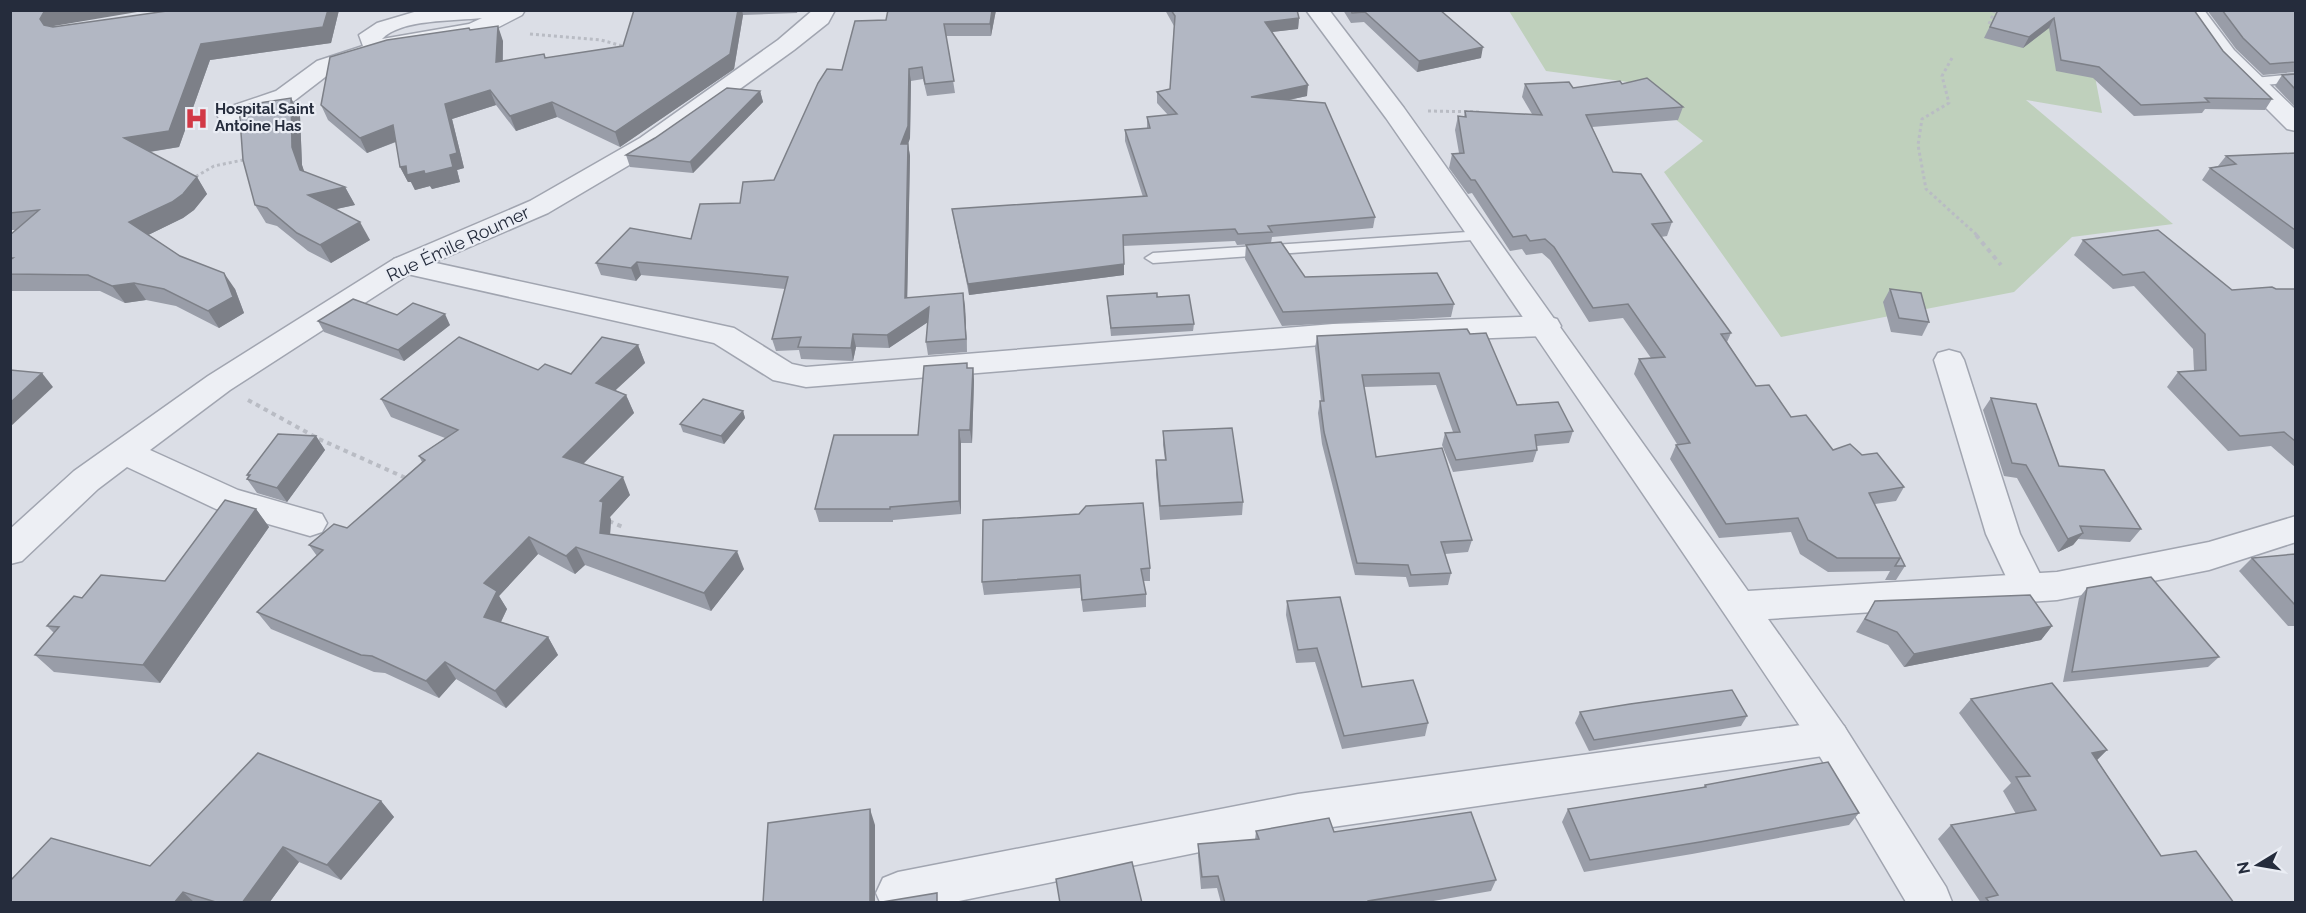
<svg xmlns="http://www.w3.org/2000/svg" width="2306" height="913" viewBox="0 0 2306 913" font-family="Raleway,sans-serif">
	<rect width="100%" height="100%" fill="#dbdee6"/>
	<path fill="#bfd0bc" d="M1509,11H2076L2092,61L2102,113L2026,100L2173,224L2072,237L2014,292L1781,337L1664,172L1703,141L1628,82L1546,71Z"/>
	<g fill="none" stroke-linecap="round" stroke-linejoin="round">
		<defs>
			<g id="service">
				<path d="M2296,74V82L2254,86L2248,82L2254,78Z"/>
				<path d="M1482,231L1490,236L1487,239L1153,263L1145,258L1153,253Z"/>
			</g>
			<g id="minor">
				<path d="M421,10H525L522,15L483,35L380,54L333,71L294,101L238,120L229,122L220,120L217,115L220,110L276,91L317,61L363,46L359,35L377,23ZM482,18L469,24L382,39C400,19 455,21 482,18Z"/>
				<path d="M2182,10H2204L2234,50L2296,110V131L2287,129L2218,60Z"/>
				<path d="M404,256L734,328L792,364L806,367L1333,324L1546,316L1557,319L1561,326L1557,333L1546,336L1333,344L806,387L773,380L714,343L394,271L390,265L394,259Z"/>
				<path d="M1949,350L1960,353L1964,360L2020,534L2047,588L2042,598L2029,602L2016,598L1986,534L1934,360L1938,353Z"/>
				<path d="M1830,721L1844,726L1850,738L1844,750L1830,755L1298,832L954,902H880L876,893L883,878L898,872L1298,794Z"/>
			</g>
			<g id="tertiary">
				<path d="M813,10H835L828,23L794,50L658,148L548,213L414,271L230,390L150,450L238,490L322,514L327,523L322,532L310,536L216,509L127,467L98,489L22,561L10,564V529L74,471L208,376L394,259L530,201L640,138L778,40Z"/>
				<path d="M1306,10H1329L1404,108L1748,591L2057,572L2209,542L2296,516V542L2209,570L2057,600L1768,619L1844,726L1946,887L1952,902H1906L1816,750L1726,616L1469,238L1386,118Z"/>
			</g>
		</defs>
		<use href="#service" stroke="#a1a5b0" stroke-width="3"/>
		<use href="#minor" stroke="#a1a5b0" stroke-width="3"/>
		<use href="#tertiary" stroke="#a1a5b0" stroke-width="3"/>
		<g stroke="#b9bcc4" stroke-width="3" stroke-dasharray="3 3" stroke-linecap="butt">
			<path d="M1989,24L1995,10"/>
			<path d="M530,34L601,40L626,47"/>
			<path d="M1952,58L1942,76L1949,103L1922,119L1918,145L1926,189L1978,236"/>
			<path d="M1428,111L1481,112"/>
			<path d="M195,182V177L214,166L248,159"/>
		</g>
		<g stroke="#b9bcc4" stroke-width="4" stroke-dasharray="4.5 4.5" stroke-linecap="butt">
			<path d="M1976,235L2001,265"/>
			<path d="M248,400L319,439L408,479"/>
			<path d="M609,521L623,527"/>
		</g>
		<use href="#service" fill="#edeff4" fill-rule="evenodd"/>
		<use href="#minor" fill="#edeff4" fill-rule="evenodd"/>
		<use href="#tertiary" fill="#edeff4" fill-rule="evenodd"/>
	</g>
	<g fill="#999da8">
		<path d="M10,10L54,26V27L174,10H339L331,43L210,60L179,147L150,152L197,177L207,194L194,210L183,218L148,235L180,256L235,289L244,313L219,328L176,306L146,300L125,303L100,291H10V235L16,230H10Z"/>
		<path d="M634,10H798L797,13L743,15L734,69L620,147L557,117L516,131L496,105L452,119L464,168L457,170L460,182L432,189L430,186L415,190L411,182H408L400,167L396,142L367,153L328,120L321,105L470,30L503,41V61L546,58L623,46Z"/>
		<path d="M888,10H996L991,36H946L955,93L927,96L923,79L911,81L910,138L908,144L910,156L907,298L965,306L967,352L928,355L926,342L928,322L889,348L856,347L853,361L801,359L799,350L776,351L772,339L785,289L641,275L636,281L601,275L596,263L691,239L740,203L774,180L842,70L886,20Z"/>
		<path d="M1165,10H1297L1299,18L1298,29L1271,32L1307,96L1288,100L1375,217L1373,228L1272,237L1271,243L1237,245L1235,241L1123,246L1124,275L969,295L952,209L1143,197L1125,141V130L1147,129V117L1168,115L1157,103V92L1170,89L1174,26Z"/>
		<path d="M1343,10H1440L1481,58L1417,72L1364,22L1351,23Z"/>
		<path d="M1998,10H2194L2223,51L2272,99L2265,110L2205,109L2202,113L2134,116L2093,78L2056,71L2049,28L2023,48L1984,38Z"/>
		<path d="M2207,10H2295V72L2263,75L2236,49Z"/>
		<path d="M2295,74V107L2275,86L2282,75Z"/>
		<path d="M1525,84L1573,88L1622,84L1683,107L1678,120L1592,127L1613,172L1672,222L1667,236L1661,237L1731,333L1727,342L1756,386L1791,417L1833,450L1862,455L1904,487L1896,501L1875,504L1905,566L1896,580H1885L1890,571L1828,572L1800,554L1791,532L1719,538L1670,459L1676,445L1677,444L1634,374L1639,359L1651,358L1623,318L1589,322L1550,260L1542,253L1526,255L1522,249L1510,251L1472,193L1468,194L1449,168L1452,154L1459,153L1455,130L1458,116L1464,117L1465,111L1532,114L1522,97Z"/>
		<path d="M760,91L763,102L693,173L630,167L626,155Z"/>
		<path d="M291,98L300,116L302,165L304,172L345,187L355,205L336,209L370,240L331,263L308,251L277,226L266,223L255,205Z"/>
		<path d="M2295,153V250L2202,180L2210,168L2218,166L2226,156Z"/>
		<path d="M2083,240L2232,290L2295,289V467L2271,446L2228,451L2167,387L2178,372L2194,371L2193,349L2134,286L2113,289L2074,255Z"/>
		<path d="M1246,245L1305,277L1454,304L1451,317L1282,326L1245,259Z"/>
		<path d="M1890,289L1929,322L1922,336L1891,332L1883,302Z"/>
		<path d="M1107,296L1157,297L1194,324L1193,331L1111,336Z"/>
		<path d="M397,315L450,325L404,361L324,332L318,321Z"/>
		<path d="M1467,329L1517,405L1573,431L1569,443L1537,446V450L1533,462L1453,472L1442,445L1445,433L1453,432L1436,385L1364,387L1376,457L1472,540L1468,552L1445,554L1451,573L1448,585L1409,587L1406,577L1355,575L1322,444L1318,413L1320,401H1321L1315,348L1317,336Z"/>
		<path d="M638,345L645,363L615,390L626,395L634,413L583,464L630,495L610,517L611,520L610,534L744,569L711,611L585,565L575,574L538,554L499,596L507,609L501,622L548,637L558,655L506,708L456,679L439,698L385,673L374,672L271,629L257,612L317,556L309,545L347,528L422,462L419,456L445,438L391,417L381,399L538,370L571,374Z"/>
		<path d="M967,368H973L974,381L972,443H961V514L893,520V522H819L815,509L918,435Z"/>
		<path d="M1991,398L2059,466L2141,529L2130,542L2078,539L2073,545L2058,552L2017,478L2004,476L1983,410Z"/>
		<path d="M743,411L745,418L724,444L683,432L680,424Z"/>
		<path d="M1163,431L1243,502L1242,515L1160,520L1156,474V460H1165L1163,445Z"/>
		<path d="M316,436L325,450L287,502L257,493L247,479L248,477L247,475Z"/>
		<path d="M256,509L269,527L160,683L54,672L35,655L54,633L47,626L82,598L165,581Z"/>
		<path d="M2295,554V626H2288L2239,571L2252,558Z"/>
		<path d="M1150,568V581H1143L1146,594V607L1083,612L1080,588L984,595L982,582Z"/>
		<path d="M2087,588L2219,657L2208,667L2063,682L2079,598Z"/>
		<path d="M1287,601L1362,687L1428,723L1425,736L1342,749L1315,662L1296,663L1286,615Z"/>
		<path d="M1875,601L2052,626L2041,640L1904,667L1888,645L1856,632Z"/>
		<path d="M1971,699L2107,750L2097,760L2161,856L2234,903H1981L1938,839L1951,825L2016,814L2003,791L2011,783L1959,713Z"/>
		<path d="M1580,712L1747,716L1741,726L1589,751L1575,723Z"/>
		<path d="M1705,785L1859,813L1849,825L1692,854L1584,872L1562,822L1568,809L1703,788Z"/>
		<path d="M381,801L394,817L341,880L299,862L269,903H10L150,866Z"/>
		<path d="M1256,831L1334,832L1496,880L1491,891L1422,903H1221L1217,888L1201,889L1198,856V844L1255,840Z"/>
	</g>
	<g fill="#7d8088">
		<path d="M149,10L54,26L50,34L40,19L44,11Z"/>
		<path d="M328,10H339L331,43L210,60L179,147L135,154L124,138L201,44Z"/>
		<path d="M738,10H742L743,15L734,69L620,147L615,132Z"/>
		<path d="M992,10H996L991,36L990,24Z"/>
		<path d="M1299,18L1298,29L1264,33L1265,22Z"/>
		<path d="M2054,18L2049,28L2023,48L2029,37Z"/>
		<path d="M498,26L503,41L502,76L496,62Z"/>
		<path d="M1483,47L1481,58L1417,72L1419,61Z"/>
		<path d="M909,69L911,81L910,138L908,144L910,156L907,311L905,298L901,144Z"/>
		<path d="M1308,85L1307,96L1251,108V97Z"/>
		<path d="M490,90L496,105L452,119L464,168L457,170L460,182L432,189L430,186L415,190L411,182H408L400,167L450,155L445,104Z"/>
		<path d="M760,91L763,102L693,173L690,162Z"/>
		<path d="M291,98L300,116L302,165L310,188L300,170L292,147Z"/>
		<path d="M552,102L557,117L516,131L510,116Z"/>
		<path d="M393,125L400,140L367,153L360,138Z"/>
		<path d="M197,177L207,194L194,210L183,218L140,239L129,222Z"/>
		<path d="M345,187L355,205L318,213L308,195Z"/>
		<path d="M360,222L370,240L331,263L320,245Z"/>
		<path d="M637,262L641,275L636,281L631,268Z"/>
		<path d="M1124,264V275L969,295L968,284Z"/>
		<path d="M224,273L235,289L244,313L219,328L208,311Z"/>
		<path d="M134,283L146,300L125,303L112,286Z"/>
		<path d="M963,293L965,306L967,352L966,339Z"/>
		<path d="M929,307L931,320L889,348L887,335Z"/>
		<path d="M445,314L450,325L404,361L398,350Z"/>
		<path d="M853,334L856,347L853,361L851,348Z"/>
		<path d="M638,345L645,363L604,401L596,383Z"/>
		<path d="M973,368L974,381L972,443L970,430Z"/>
		<path d="M42,373L53,387L10,427V403Z"/>
		<path d="M626,395L634,413L572,475L563,457Z"/>
		<path d="M743,411L745,418L724,444L721,436Z"/>
		<path d="M959,430L961,443V514L959,501Z"/>
		<path d="M316,436L325,450L287,502L277,488Z"/>
		<path d="M623,477L630,495L610,517L611,520L609,551L600,533V501Z"/>
		<path d="M256,509L269,527L160,683L143,665Z"/>
		<path d="M2083,533L2073,545L2058,552L2068,539Z"/>
		<path d="M529,537L538,554L499,596L507,609L495,634L484,617V583Z"/>
		<path d="M576,547L585,565L575,574L566,556Z"/>
		<path d="M737,551L744,569L711,611L704,593Z"/>
		<path d="M2052,626L2041,640L1904,667L1914,654Z"/>
		<path d="M548,637L558,655L506,708L495,691Z"/>
		<path d="M445,662L456,679L439,698L426,681Z"/>
		<path d="M2107,750L2093,764L2092,753Z"/>
		<path d="M381,801L394,817L341,880L327,865Z"/>
		<path d="M870,809L875,825V903H870Z"/>
		<path d="M283,847L299,862L269,903H242Z"/>
		<path d="M183,892L195,903H174Z"/>
	</g>
	<g fill="#b2b7c3" stroke="#7d8088" stroke-width="1.5">
		<path d="M10,10H45L40,19L44,25L53,27L174,10H328L323,27L201,44L169,131L124,138L197,177L183,194L172,202L129,222L180,256L224,273L233,297L208,311L164,289L134,283L112,286L88,275L10,274V260L13,258H10V235L39,210L10,213Z"/>
		<path d="M634,10H738L730,54L615,132L552,102L510,116L490,90L445,104L457,153L450,155L453,167L425,174L424,171L407,175L406,166L400,167L393,125L360,138L321,105L330,57L387,40L469,28L470,30L498,26L496,62L544,54L545,58L623,46Z"/>
		<path d="M888,10H992L990,24H944L954,81L925,84L922,67L909,69L908,126L901,144H908L905,298L963,293L966,339L926,342L929,307L887,335L853,334L851,348L798,347L801,337L772,339L788,277L637,262L631,268L596,263L630,228L691,239L700,204L740,203L743,182L774,180L818,83L827,69L842,70L855,21L886,20Z"/>
		<path d="M1171,10H1297L1299,18L1265,22L1308,85L1251,97L1325,103L1375,217L1268,226L1272,232L1238,234L1235,229L1123,235L1124,264L968,284L952,209L1147,196L1125,130L1150,128L1147,117L1177,114L1157,92L1170,89L1175,16Z"/>
		<path d="M1351,10H1440L1483,47L1419,61L1365,12L1352,13Z"/>
		<path d="M1998,10H2194L2223,51L2272,99L2205,98L2209,102L2141,105L2099,67L2061,60L2054,18L2029,37L1990,27Z"/>
		<path d="M2222,10H2295V62L2270,64L2243,38Z"/>
		<path d="M2295,74V89L2282,75Z"/>
		<path d="M1647,78L1683,107L1586,115L1613,172L1641,174L1672,222L1652,224L1731,333L1721,334L1756,386L1769,385L1791,417L1806,415L1833,450L1850,444L1862,455L1877,453L1904,487L1869,493L1905,566H1895L1900,558H1837L1808,540L1798,518L1726,524L1676,445L1690,443L1639,359L1665,357L1628,304L1593,308L1554,247L1545,239L1530,241L1526,235L1513,237L1475,180H1471L1452,154L1464,153L1458,116L1466,117L1465,111L1542,115L1525,84L1569,82L1573,88L1620,81L1622,84Z"/>
		<path d="M727,88L760,91L690,162L626,155L655,138Z"/>
		<path d="M291,98L292,147L300,170L345,187L308,195L360,222L320,245L297,233L267,208L255,205L243,160L239,106Z"/>
		<path d="M2295,153V230L2210,168L2236,164L2226,156Z"/>
		<path d="M2158,230L2232,290L2272,287L2276,289H2295V441L2284,432L2240,436L2178,372L2206,370L2205,334L2144,272L2123,275L2083,240Z"/>
		<path d="M1281,242L1305,277L1437,273L1454,304L1283,312L1246,245Z"/>
		<path d="M1890,289L1921,293L1929,322L1899,318Z"/>
		<path d="M1157,293V297L1189,295L1194,324L1111,328L1107,296Z"/>
		<path d="M353,299L397,315L413,303L445,314L398,350L318,321Z"/>
		<path d="M1467,329L1470,334L1486,333L1517,405L1558,402L1573,431L1535,435L1537,450L1456,460L1445,433L1460,432L1439,373L1362,375L1376,457L1442,448L1472,540L1441,542L1451,573L1411,575L1408,565L1357,563L1324,432L1320,401H1324L1317,336Z"/>
		<path d="M459,337L538,370L545,364L571,374L602,337L638,345L596,383L626,395L563,457L623,477L600,501L603,502L600,533L737,551L704,593L576,547L566,556L529,537L484,583L497,591L484,617L548,637L495,691L445,662L426,681L372,656L361,655L257,612L323,550L309,545L334,524L347,528L425,460L419,456L458,430L381,399Z"/>
		<path d="M967,363V368H973L970,430H959V501L890,507V509H815L834,435H918L924,366Z"/>
		<path d="M10,370L42,373L10,403Z"/>
		<path d="M1991,398L2036,404L2059,466L2104,470L2141,529L2080,526L2083,533L2068,539L2026,465L2012,463Z"/>
		<path d="M703,399L743,411L721,436L680,424Z"/>
		<path d="M1232,428L1243,502L1160,506L1156,460H1166L1163,431Z"/>
		<path d="M278,434L316,436L277,488L247,479L250,475H247Z"/>
		<path d="M225,500L256,509L143,665L35,655L59,627L47,626L74,596L82,598L101,575L165,581Z"/>
		<path d="M1143,503L1150,568L1141,569L1146,594L1082,600L1080,575L982,582L983,520L1079,514L1086,506Z"/>
		<path d="M2295,554V605L2252,558Z"/>
		<path d="M2151,577L2219,657L2072,672L2087,588Z"/>
		<path d="M2030,595L2052,626L1914,654L1897,632L1865,619L1875,601Z"/>
		<path d="M1340,597L1362,687L1413,680L1428,723L1344,736L1317,648L1298,650L1287,601Z"/>
		<path d="M2052,683L2107,750L2092,753L2161,856L2196,851L2234,903H1990L1986,898L1998,895L1951,825L2036,810L2016,777L2030,776L1971,699Z"/>
		<path d="M1732,690L1747,716L1594,740L1580,712L1630,704Z"/>
		<path d="M258,753L381,801L327,865L283,847L242,903H219L183,892L174,903H10V881L51,838L150,866Z"/>
		<path d="M1828,762L1859,813L1700,842L1590,860L1568,809L1706,787L1705,785Z"/>
		<path d="M870,809V903H763L768,823Z"/>
		<path d="M1471,812L1496,880L1368,901V903H1225L1218,876L1202,877L1198,844L1259,839L1256,831L1329,818L1334,832Z"/>
		<path d="M1132,862L1142,903H1060L1056,879Z"/>
		<path d="M937,893V903H876Z"/>
	</g>
	<defs>
		<symbol id="hospital-bare" viewBox="-9 -9 18 18"><path d="M-5-5h3v3.5h4V-5h3V5h-3V1.5h-4V5h-3Z" fill="#d23946" stroke="#eaedf4" stroke-width="2.5" paint-order="stroke"/></symbol>
	</defs>
	<g fill-rule="evenodd">
		<use href="#hospital-bare" x="180" y="102" width="33" height="33"/>
	</g>
	<g text-anchor="middle" stroke-width="4.5" stroke-linejoin="round" paint-order="stroke">
		<g font-size="15" font-weight="bold" fill="#252c3c" stroke="#eaedf4" text-anchor="start">
			<text x="215" y="114">Hospital Saint<tspan x="215" dy="17">Antoine Has</tspan></text>
		</g>
		<g font-size="18" fill="#252c3c" stroke="#eaedf4">
			<text transform="translate(458 244) rotate(-25)" y="6">Rue Émile Roumer</text>
		</g>
	</g>
	<rect width="2306" height="913" fill="none" stroke="#252c3c" stroke-width="24"/>
	<g transform="translate(2258 865) rotate(259)" stroke="#eaedf4" stroke-width="4.5" paint-order="stroke">
	<path d="M0-4.5L10 22L0 15L-10 22Z" fill="#252c3c"/>
	<text y="-9" font-size="16" font-weight="bold" text-anchor="middle" fill="#252c3c">N</text>
	</g>
</svg>
